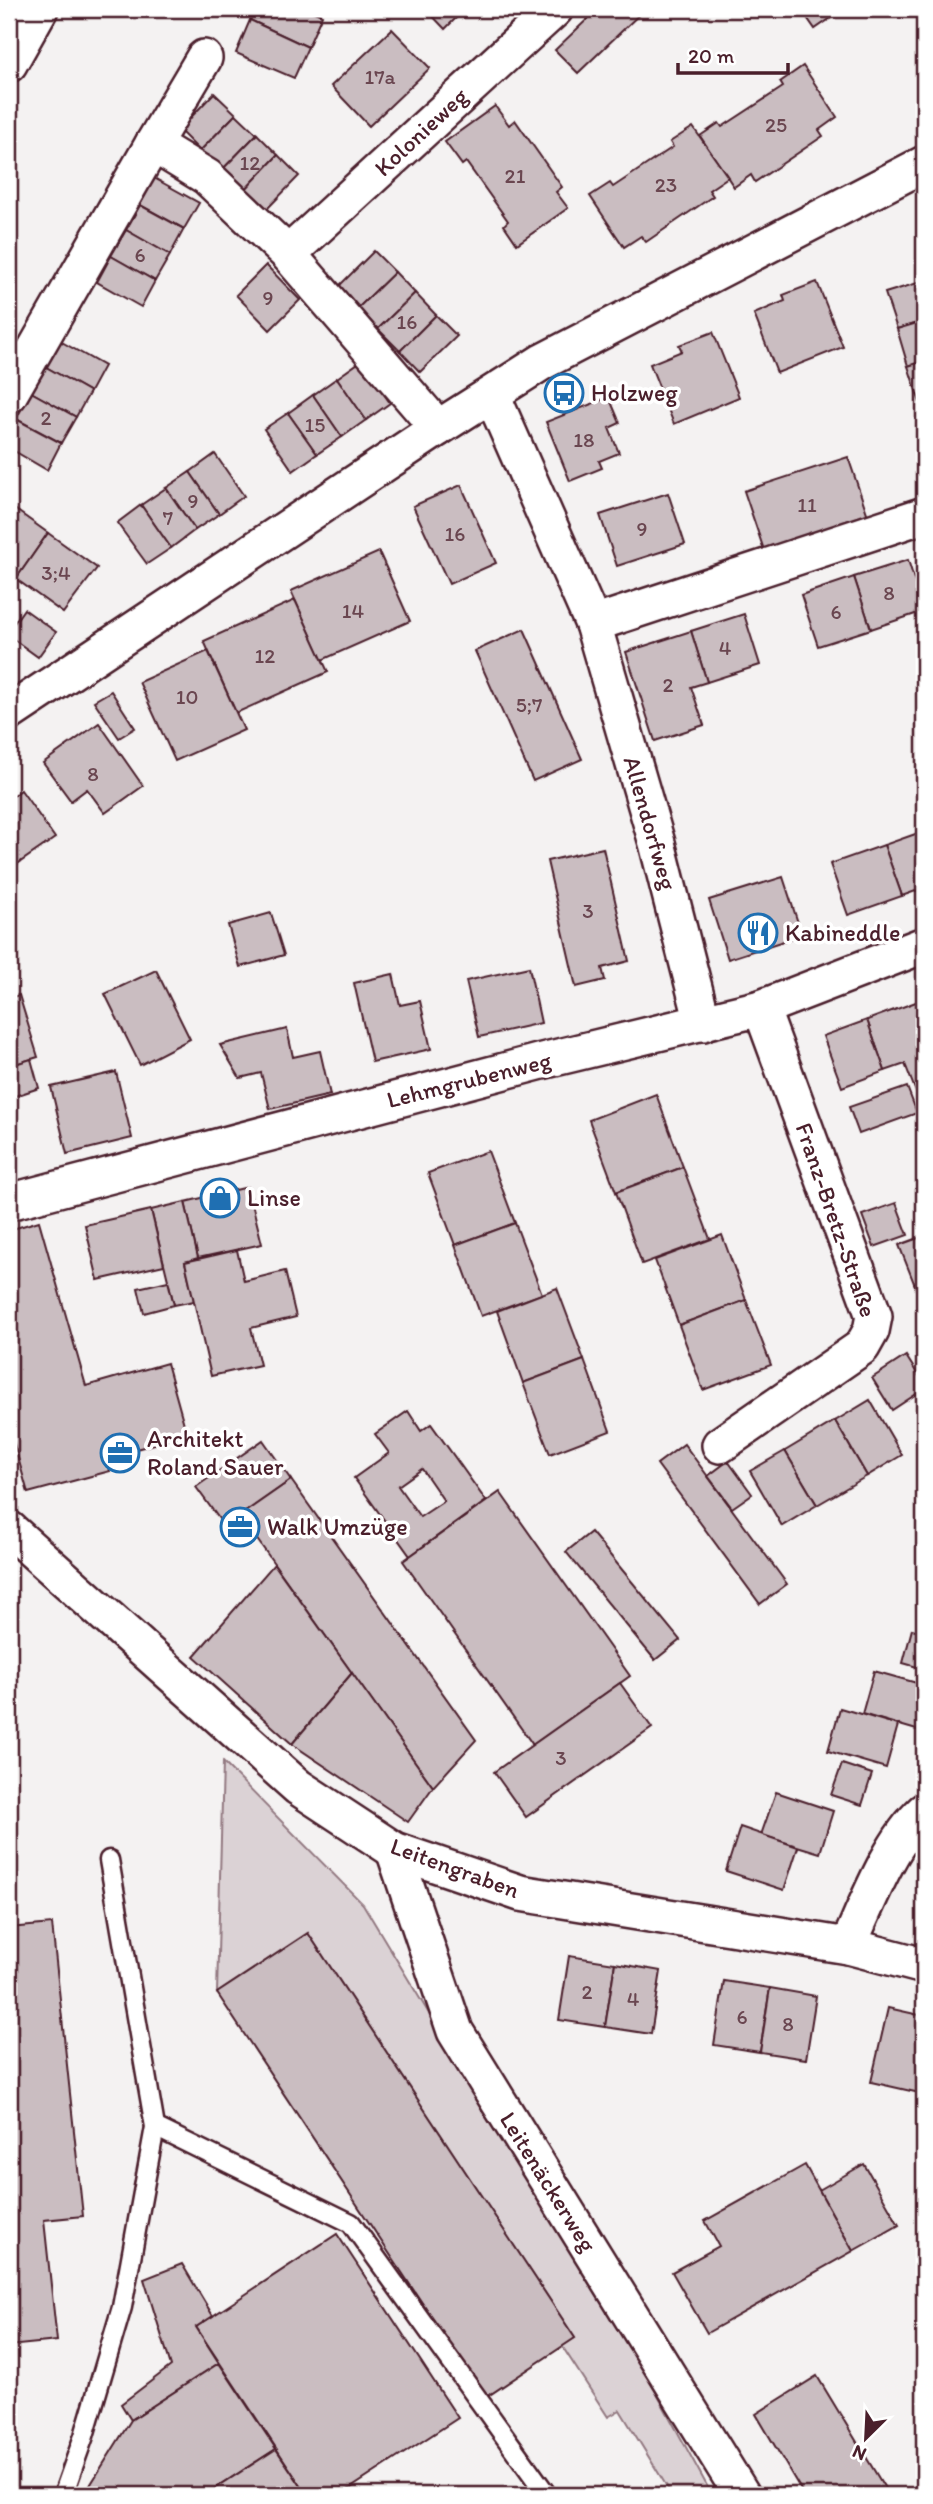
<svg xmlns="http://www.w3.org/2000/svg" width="933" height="2504" viewBox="0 0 933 2504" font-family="Itim,sans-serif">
	<rect width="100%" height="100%" fill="#f4f2f2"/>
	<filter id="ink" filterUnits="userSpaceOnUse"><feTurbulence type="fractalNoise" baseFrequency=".0143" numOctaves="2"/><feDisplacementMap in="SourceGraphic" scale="14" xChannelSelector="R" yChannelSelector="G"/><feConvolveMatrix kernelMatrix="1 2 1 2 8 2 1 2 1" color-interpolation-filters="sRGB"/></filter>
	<g filter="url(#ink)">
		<path fill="#dbd2d5" stroke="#927880" stroke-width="2" d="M223,1762L363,1904L646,2374L712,2495H672L620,2410L608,2417L562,2346L575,2338L308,1933L217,1993Z"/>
		<g fill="#cabdc1" stroke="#4a1f2b" stroke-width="2" fill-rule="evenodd">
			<path d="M255,9H307L322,15L308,47L250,20Z"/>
			<path d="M426,9H465L445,29Z"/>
			<path d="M598,9H645L578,73L555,50Z"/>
			<path d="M801,9H844L815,29Z"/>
			<path d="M250,20L308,47L294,78L236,53Z"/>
			<path d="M392,29L430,68L369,126L331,86Z"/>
			<path d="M803,66L837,117L819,130L823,136L755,182L751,175L734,187L700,136L719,123L722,127L783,87L780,82Z"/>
			<path d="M214,93L236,114L200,151L179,130Z"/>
			<path d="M495,106L509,125L515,120L562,187L556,192L568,208L517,244L504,225L508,221L466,162L462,165L445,142Z"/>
			<path d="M236,114L257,134L221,171L200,151Z"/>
			<path d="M693,127L728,177L709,190L713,196L646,242L641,236L624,247L590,196L610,183L613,187L673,147L670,142Z"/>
			<path d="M257,134L278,155L243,192L221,171Z"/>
			<path d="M278,155L299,176L264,212L243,192Z"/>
			<path d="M154,178L199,203L184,229L140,205Z"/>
			<path d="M140,205L184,229L170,255L126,230Z"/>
			<path d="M126,230L170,255L155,281L111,256Z"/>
			<path d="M374,251L395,272L358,308L338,287Z"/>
			<path d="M111,256L155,281L141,307L97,282Z"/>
			<path d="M266,265L300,300L270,330L236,295Z"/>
			<path d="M395,272L415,293L378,329L358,308Z"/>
			<path d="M924,281V321L897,329L885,293Z"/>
			<path d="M817,282L843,347L777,373L754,314L785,301L783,295Z"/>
			<path d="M415,293L436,315L400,351L378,329Z"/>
			<path d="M436,315L457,336L420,372L400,351Z"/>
			<path d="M924,321V361L908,366L897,329Z"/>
			<path d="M713,332L739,397L674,424L650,364L682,351L679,345Z"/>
			<path d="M60,341L104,366L90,392L46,367Z"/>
			<path d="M361,361L390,403L366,420L337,378Z"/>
			<path d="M924,361V402L920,403L908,366Z"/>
			<path d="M46,367L90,392L76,417L31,392Z"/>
			<path d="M337,378L366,420L342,437L313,395Z"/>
			<path d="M31,392L76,417L61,443L16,419Z"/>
			<path d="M313,395L342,437L317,454L288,413Z"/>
			<path d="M609,397L620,423L609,428L619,453L599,461L602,468L570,481L546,422Z"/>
			<path d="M288,413L317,454L293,471L264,429Z"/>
			<path d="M16,419L61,443L47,470L9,448V433Z"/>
			<path d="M215,454L244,496L219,514L190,472Z"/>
			<path d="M848,457L869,519L765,553L744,491Z"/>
			<path d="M190,472L219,514L195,530L166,488Z"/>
			<path d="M461,485L496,563L449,584L413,506Z"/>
			<path d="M166,488L195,530L171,548L141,505Z"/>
			<path d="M668,493L685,544L617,566L600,515Z"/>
			<path d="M9,505L48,533L16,579L9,574Z"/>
			<path d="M141,505L171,548L147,564L117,523Z"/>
			<path d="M48,533L97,568L63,613L16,579Z"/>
			<path d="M379,552L410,621L322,660L291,591Z"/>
			<path d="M908,560L924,611L871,629L854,577Z"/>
			<path d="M854,577L871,629L818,646L801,595Z"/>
			<path d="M295,600L328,672L236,713L204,641Z"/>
			<path d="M24,609L56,632L38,657L9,636V630Z"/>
			<path d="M744,614L760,665L707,682L691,631Z"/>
			<path d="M524,629L582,759L533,781L475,651Z"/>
			<path d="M691,631L707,682L691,687L704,725L655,741L626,652Z"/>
			<path d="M208,651L244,730L175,761L139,682Z"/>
			<path d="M111,691L135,728L119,738L94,701Z"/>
			<path d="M99,723L143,786L105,813L87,789L71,801L43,763Z"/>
			<path d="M21,790L55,838L13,867L9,861V799Z"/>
			<path d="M924,831V888L902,896L884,845Z"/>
			<path d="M884,845L902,896L848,915L830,864Z"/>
			<path d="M603,848L629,961L602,968L605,980L576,987L547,861Z"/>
			<path d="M783,877L802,935L728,959L709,900Z"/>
			<path d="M271,913L284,955L240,967L228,925Z"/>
			<path d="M529,967L541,1023L479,1037L466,981Z"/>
			<path d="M156,970L190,1039L140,1065L105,994Z"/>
			<path d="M393,974L400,1005L420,1001L431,1049L372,1062L354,983Z"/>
			<path d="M19,995L38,1057L9,1066V998Z"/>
			<path d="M924,999V1089L916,1092L905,1064L885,1071L867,1020Z"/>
			<path d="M867,1020L885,1071L842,1087L823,1036Z"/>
			<path d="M287,1029L293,1057L320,1051L330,1095L270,1109L261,1073L240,1078L220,1045Z"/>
			<path d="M31,1059L39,1088L9,1098V1066Z"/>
			<path d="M116,1072L132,1138L67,1154L51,1087Z"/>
			<path d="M907,1087L917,1113L859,1134L849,1107Z"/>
			<path d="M656,1094L683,1167L616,1192L589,1120Z"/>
			<path d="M488,1151L515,1223L455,1245L428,1173Z"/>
			<path d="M683,1167L710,1239L642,1264L616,1192Z"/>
			<path d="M248,1187L262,1244L198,1258L185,1202Z"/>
			<path d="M185,1202L198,1258L185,1262L194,1301L174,1305L151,1210Z"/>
			<path d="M896,1203L908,1235L874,1247L862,1215Z"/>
			<path d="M151,1210L164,1265L98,1280L85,1225Z"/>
			<path d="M39,1221L86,1386L167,1363L187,1435L107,1457L110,1471L28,1493L9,1426V1230Z"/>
			<path d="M515,1223L542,1294L481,1316L455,1245Z"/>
			<path d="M722,1235L746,1300L679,1325L655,1260Z"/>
			<path d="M924,1236V1279L914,1283L899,1245Z"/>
			<path d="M237,1250L244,1281L285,1271L296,1317L251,1328L260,1365L211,1376L185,1262Z"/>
			<path d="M924,1279V1311L914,1283Z"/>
			<path d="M168,1281L174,1305L144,1313L138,1288Z"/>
			<path d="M557,1288L584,1360L523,1383L497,1311Z"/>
			<path d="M746,1300L771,1365L703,1390L679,1325Z"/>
			<path d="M906,1356L924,1384V1389L892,1410L872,1378Z"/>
			<path d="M584,1360L610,1431L550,1454L523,1383Z"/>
			<path d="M870,1400L902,1455L867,1476L835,1421Z"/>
			<path d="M408,1411L421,1431L431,1424L486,1501L410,1556L354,1478L389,1453L375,1434ZM422,1469L444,1501L420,1517L398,1486Z"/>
			<path d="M835,1421L867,1476L817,1505L785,1451Z"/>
			<path d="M263,1440L291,1480L225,1527L196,1487Z"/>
			<path d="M684,1444L787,1584L760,1604L657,1464Z"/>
			<path d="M785,1451L817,1505L782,1526L750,1471Z"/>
			<path d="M728,1461L752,1494L732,1508L708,1476Z"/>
			<path d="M291,1480L476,1740L433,1787L251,1531L246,1534L235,1519Z"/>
			<path d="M500,1492L630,1676L533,1745L403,1561Z"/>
			<path d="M591,1532L680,1640L655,1660L566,1552Z"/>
			<path d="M274,1564L352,1673L292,1744L194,1656Z"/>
			<path d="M912,1629L924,1632V1669L903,1663Z"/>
			<path d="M874,1671L924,1685V1717L920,1731L862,1714Z"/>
			<path d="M352,1673L433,1787L408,1822L292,1744Z"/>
			<path d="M620,1683L652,1728L526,1817L494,1772Z"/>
			<path d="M840,1708L898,1725L886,1768L828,1751Z"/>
			<path d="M842,1764L872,1774L862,1805L831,1795Z"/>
			<path d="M776,1792L833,1811L820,1853L761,1835Z"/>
			<path d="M740,1827L798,1847L784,1890L726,1871Z"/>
			<path d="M52,1924L83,2216L44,2220L57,2341L9,2346V1928Z"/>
			<path d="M308,1933L575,2338L485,2398L217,1993Z"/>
			<path d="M569,1956L615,1963L605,2027L559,2020Z"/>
			<path d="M615,1963L661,1971L651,2034L605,2027Z"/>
			<path d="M724,1981L770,1988L760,2052L714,2045Z"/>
			<path d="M770,1988L816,1996L806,2059L760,2052Z"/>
			<path d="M888,2008L924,2016V2094L871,2082Z"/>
			<path d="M864,2164L899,2225L853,2251L819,2190Z"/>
			<path d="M805,2165L853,2251L707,2333L672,2272L719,2246L705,2221Z"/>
			<path d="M337,2234L458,2418L340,2495H307L196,2327Z"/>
			<path d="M182,2264L213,2316L196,2327L219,2363L131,2420L121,2404L171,2366L144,2279Z"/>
			<path d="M219,2363L276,2449L205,2495H84L131,2420Z"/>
			<path d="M817,2376L889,2495H804L756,2414Z"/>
			<path d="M276,2449L307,2495H205Z"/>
		</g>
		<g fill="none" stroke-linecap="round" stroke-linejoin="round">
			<defs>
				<g id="lane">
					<path d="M155,2127L351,2223L547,2495"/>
					<path d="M63,2495L84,2436L122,2307L155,2127L109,1860"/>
				</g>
				<g id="street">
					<path d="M204,58L153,144L207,177L288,254L438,428"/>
					<path d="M9,64L40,9"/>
					<path d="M288,254L555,9"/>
					<path d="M9,395L153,144"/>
					<path d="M492,395L593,624L657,843L703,1023"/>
					<path d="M593,624L924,515"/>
					<path d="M9,713L438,428L542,362L924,164"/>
					<path d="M9,1202L542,1061L761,1008L924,945"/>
					<path d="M720,1445L862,1347L871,1331L874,1316L761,1008"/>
					<path d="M9,1529L298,1787L394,1850L520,1893L848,1946L924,1966"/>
					<path d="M394,1850L455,2031L742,2495"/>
					<path d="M848,1946C867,1904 890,1842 924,1811"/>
				</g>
			</defs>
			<use href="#lane" stroke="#4a1f2b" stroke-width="23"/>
			<use href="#street" stroke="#4a1f2b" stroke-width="40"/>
			<use href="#lane" stroke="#fff" stroke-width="18"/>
			<use href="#street" stroke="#fff" stroke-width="35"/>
		</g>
	</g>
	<defs>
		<symbol id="bus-ring" viewBox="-11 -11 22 22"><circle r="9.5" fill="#fff" stroke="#1f6fb2" stroke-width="1.5"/><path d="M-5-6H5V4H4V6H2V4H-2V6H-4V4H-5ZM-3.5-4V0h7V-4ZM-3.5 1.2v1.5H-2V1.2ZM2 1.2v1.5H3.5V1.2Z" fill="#1f6fb2"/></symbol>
		<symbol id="restaurant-ring" viewBox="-11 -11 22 22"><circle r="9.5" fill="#fff" stroke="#1f6fb2" stroke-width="1.5"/><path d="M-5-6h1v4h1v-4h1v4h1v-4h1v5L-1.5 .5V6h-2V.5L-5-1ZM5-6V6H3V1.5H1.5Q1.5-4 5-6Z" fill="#1f6fb2"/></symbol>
		<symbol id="shop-ring" viewBox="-11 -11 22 22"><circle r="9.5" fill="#fff" stroke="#1f6fb2" stroke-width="1.5"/><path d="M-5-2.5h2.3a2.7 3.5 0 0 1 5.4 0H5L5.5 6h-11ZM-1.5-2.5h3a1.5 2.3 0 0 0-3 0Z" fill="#1f6fb2"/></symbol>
		<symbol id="office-ring" viewBox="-11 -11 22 22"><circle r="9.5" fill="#fff" stroke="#1f6fb2" stroke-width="1.5"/><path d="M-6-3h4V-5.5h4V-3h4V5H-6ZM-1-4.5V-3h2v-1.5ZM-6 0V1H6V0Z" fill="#1f6fb2"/></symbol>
	</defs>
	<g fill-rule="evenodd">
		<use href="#bus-ring" x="542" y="371" width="44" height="44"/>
		<use href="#restaurant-ring" x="736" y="911" width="44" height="44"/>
		<use href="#shop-ring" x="198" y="1176" width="44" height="44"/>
		<use href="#office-ring" x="98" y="1431" width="44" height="44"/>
		<use href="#office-ring" x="218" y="1505" width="44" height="44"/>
	</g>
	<g text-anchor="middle" stroke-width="7" stroke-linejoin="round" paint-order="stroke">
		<g font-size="21" fill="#6a4650">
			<text x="380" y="84">17a</text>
			<text x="776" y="132">25</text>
			<text x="250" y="170">12</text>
			<text x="515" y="183">21</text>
			<text x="666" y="192">23</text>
			<text x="140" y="262">6</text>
			<text x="268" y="305">9</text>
			<text x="407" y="329">16</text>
			<text x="46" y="425">2</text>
			<text x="315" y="432">15</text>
			<text x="584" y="447">18</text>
			<text x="193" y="508">9</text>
			<text x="807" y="512">11</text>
			<text x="168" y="525">7</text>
			<text x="642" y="536">9</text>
			<text x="455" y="541">16</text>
			<text x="56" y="580">3;4</text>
			<text x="889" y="600">8</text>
			<text x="353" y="618">14</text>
			<text x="836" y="619">6</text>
			<text x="725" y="655">4</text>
			<text x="265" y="663">12</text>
			<text x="668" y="692">2</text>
			<text x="187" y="704">10</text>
			<text x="529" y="712">5;7</text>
			<text x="93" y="781">8</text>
			<text x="588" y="918">3</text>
			<text x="561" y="1765">3</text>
			<text x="587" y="1999">2</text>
			<text x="633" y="2006">4</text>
			<text x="742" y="2024">6</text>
			<text x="788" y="2031">8</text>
		</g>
		<g font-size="24" fill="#4a1f2b" stroke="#fff">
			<text transform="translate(421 132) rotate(-43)" y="8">Kolonieweg</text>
			<text transform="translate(650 823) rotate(74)" y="8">Allendorfweg</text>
			<text transform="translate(469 1080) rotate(-14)" y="8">Lehmgrubenweg</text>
			<text transform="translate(836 1220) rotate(71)" y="8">Franz-Bretz-Straße</text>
			<text transform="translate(455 1868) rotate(20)" y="8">Leitengraben</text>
			<text transform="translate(548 2182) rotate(58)" y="8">Leitenäckerweg</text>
		</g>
		<g font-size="24" fill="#4a1f2b" stroke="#fff" text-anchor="start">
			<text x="591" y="401">Holzweg</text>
			<text x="785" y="941">Kabineddle</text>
			<text x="247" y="1206">Linse</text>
			<text x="147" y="1447">Architekt<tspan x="147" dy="28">Roland Sauer</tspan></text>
			<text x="267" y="1535">Walk Umzüge</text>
		</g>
	</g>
	<rect width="933" height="2504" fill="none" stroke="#fff" stroke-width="35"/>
	<rect x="18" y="18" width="898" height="2469" fill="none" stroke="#4a1f2b" stroke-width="2.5" filter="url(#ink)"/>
	<g transform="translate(866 2438) rotate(204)" stroke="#ffffff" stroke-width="5" paint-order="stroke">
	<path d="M0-5L12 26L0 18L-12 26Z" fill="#4a1f2b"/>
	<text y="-10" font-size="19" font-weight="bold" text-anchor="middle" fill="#4a1f2b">N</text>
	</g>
	<path d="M678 63v10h110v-10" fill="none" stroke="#4a1f2b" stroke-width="3.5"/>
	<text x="688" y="63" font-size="21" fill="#4a1f2b" stroke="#ffffff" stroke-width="5" paint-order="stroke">20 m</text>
</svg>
